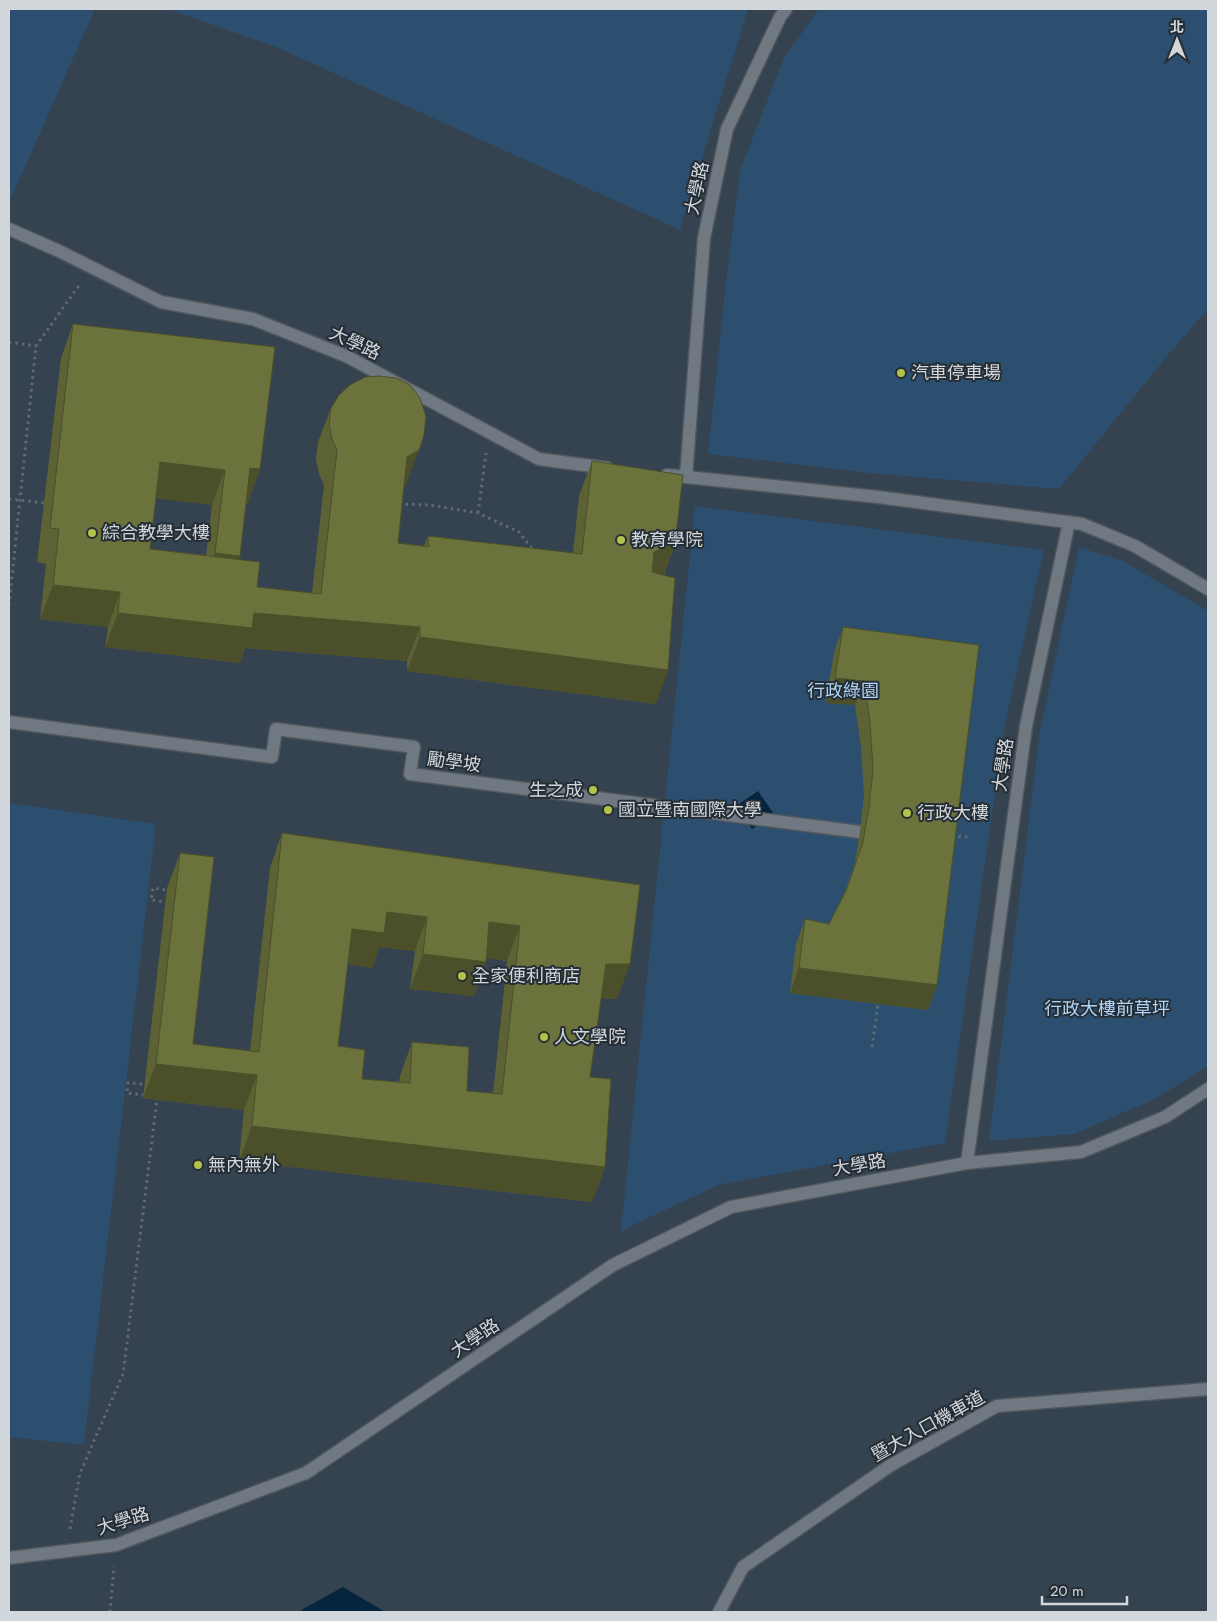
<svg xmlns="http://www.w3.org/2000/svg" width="1217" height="1621" viewBox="0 0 1217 1621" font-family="Jost,'Noto Sans TC',sans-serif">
	<rect width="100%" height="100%" fill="#2f383f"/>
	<rect fill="#35424f" x="9" y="9" width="1199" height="1603"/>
	<g fill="#2c4f6f">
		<path d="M9,9H95L9,203Z"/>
		<path d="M167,9H748L680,230L276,47Z"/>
		<path d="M819,9H1208V309L1168,355L1059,489L869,473L708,454L726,281L740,170L784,58Z"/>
		<path d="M695,506L1044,550L1005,724L945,1143L718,1185L621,1231Z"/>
		<path d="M1079,547L1123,561L1208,611V1066L1155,1099L1074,1134L989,1141L1040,731Z"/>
		<path d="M9,803L156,824L84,1445L9,1437Z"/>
	</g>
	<g fill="#05243e">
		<path d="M758,791L774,814L752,829L736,806Z"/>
		<path d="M343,1587L385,1612H301L303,1609Z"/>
	</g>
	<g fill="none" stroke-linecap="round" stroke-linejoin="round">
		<defs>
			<g id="minor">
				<path d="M9,229L59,251L161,302L253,319L346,356L539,459L607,468"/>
				<path d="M667,475L878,497L1082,524L1135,546L1208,589"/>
				<path d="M686,477L704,238L727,129L780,17L786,9"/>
				<path d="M9,722L272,757L276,729L414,747L410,774L860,832"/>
				<path d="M967,1163L1026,726L1069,522"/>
				<path d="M9,1558L116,1545L306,1473L613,1265L731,1207L967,1163L1081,1152L1165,1117L1208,1089"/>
				<path d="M719,1612L743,1567L891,1465L997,1406L1208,1389"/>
			</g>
		</defs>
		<use href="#minor" stroke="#4f565d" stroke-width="15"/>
		<g stroke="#626970" stroke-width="3" stroke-dasharray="2.5 4" stroke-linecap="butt">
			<path d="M9,342L36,346"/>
			<path d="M9,499L44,503"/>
			<path d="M399,504L430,505L478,513L519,532L534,551"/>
			<path d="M478,513L486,453"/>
			<path d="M9,605L36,346L80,284"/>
			<path d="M952,836L969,837"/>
			<path d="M165,890L153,888L151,900L165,902"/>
			<path d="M872,1047L878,1004"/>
			<path d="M142,1084L128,1083L127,1093L143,1095"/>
			<path d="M70,1529L80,1473L123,1374L157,1100"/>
			<path d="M110,1612L114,1566"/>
		</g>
		<use href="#minor" stroke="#707982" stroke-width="12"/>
	</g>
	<g fill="#5c6234" fill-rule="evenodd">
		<path d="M73,324L275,347L248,504L246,503L240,556L239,559L257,587L312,593L324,485L319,474L316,459L318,442L331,408L406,485L404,486L398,543L424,546L428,536L573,553L579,496L592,461L675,544L664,575L656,704L407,671V661L245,648L240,663L105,647L108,627L40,619L46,564L37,562L61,358ZM156,498L212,505L206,555L150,549Z"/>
		<path d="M843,627L979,645L937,985L928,1010L790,993L796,944L805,919L829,924L845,891L854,867L860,832L864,795L861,747L855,705L826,703L834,652Z"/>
		<path d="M282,833L640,885L617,999L601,998L590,1077L605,1167L592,1202L239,1161L244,1110L143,1098L167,888L180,853L193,1044L250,1051L270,868ZM379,947L415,951L410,989L474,996L487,958L507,961L493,1094L467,1091L412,1042L400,1076L399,1082L362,1079L338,1046L348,964L372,968Z"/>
	</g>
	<g fill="#4b502a">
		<path d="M424,435L406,485L395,492L407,457Z"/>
		<path d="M160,462L225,470L212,505L147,497Z"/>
		<path d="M250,468L260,469L248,504L238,503Z"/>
		<path d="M675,544L662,579L641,587L654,552Z"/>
		<path d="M215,553L240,556L228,590L203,588Z"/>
		<path d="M53,585L120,592L108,627L40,619Z"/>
		<path d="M118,613H254L420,627L407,661L245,648L240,663L105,647Z"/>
		<path d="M420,637L668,670L656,704L407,671Z"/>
		<path d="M835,678L864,681L855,705L826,703Z"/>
		<path d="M387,912L427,917L415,951L379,947L372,968L339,963L352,929Z"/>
		<path d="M489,922L520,926L507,961L476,957Z"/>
		<path d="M423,954L486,962L474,996L410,989Z"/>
		<path d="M606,964H630L617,999L593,998Z"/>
		<path d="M799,968L937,985L928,1010L790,993Z"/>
		<path d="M156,1064L257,1075L244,1110L143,1098Z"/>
		<path d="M252,1126L605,1167L592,1202L239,1161Z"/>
	</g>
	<g fill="#6b723c" stroke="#4b502a" fill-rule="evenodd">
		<path d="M73,324L275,347L260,469L250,468L240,556L215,553L225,470L160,462L150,549L260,562L257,587L321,594L337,450L332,439L329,424L331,408L339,395L350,385L365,377L379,376L396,378L410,385L420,398L426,417L424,435L419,450L407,457L398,543L429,547L428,536L582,554L592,461L683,475L675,544L654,552L652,572L675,578L668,670L420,637V627L254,613L252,628L118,613L120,592L53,585L59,529L50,528Z"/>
		<path d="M843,627L979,645L937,985L799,968L805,919L829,924L846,891L863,842L869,807L873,770L870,722L864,681L835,678Z"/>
		<path d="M282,833L640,885L630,964H606L590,1077L611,1079L605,1167L252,1126L257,1075L156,1064L180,853L214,857L193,1044L259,1052ZM387,912L427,917L423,954L486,962L489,922L520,926L502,1094L467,1091L469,1047L412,1042L410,1083L362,1079L365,1050L338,1046L352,929L384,933Z"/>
	</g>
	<g fill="#b5c249" stroke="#252d35" stroke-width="2">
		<circle cx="901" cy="373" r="5"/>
		<circle cx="92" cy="533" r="5"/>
		<circle cx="621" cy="540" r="5"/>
		<circle cx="593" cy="790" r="5"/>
		<circle cx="608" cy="810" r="5"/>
		<circle cx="907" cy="813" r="5"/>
		<circle cx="462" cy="976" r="5"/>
		<circle cx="544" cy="1037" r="5"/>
		<circle cx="198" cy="1165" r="5"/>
	</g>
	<g text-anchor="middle" stroke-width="4" stroke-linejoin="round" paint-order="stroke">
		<g font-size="18" fill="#d2d7dc" stroke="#252d35">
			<text transform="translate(697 188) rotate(-78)" y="6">大學路</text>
			<text transform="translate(355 343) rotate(25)" y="6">大學路</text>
			<text transform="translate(454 762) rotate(7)" y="6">勵學坡</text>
			<text transform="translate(1003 765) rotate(-82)" y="6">大學路</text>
			<text transform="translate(859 1165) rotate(-10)" y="6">大學路</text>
			<text transform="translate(475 1338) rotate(-34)" y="6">大學路</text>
			<text transform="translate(928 1426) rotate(-29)" y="6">暨大入口機車道</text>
			<text transform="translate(123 1521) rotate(-17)" y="6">大學路</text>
		</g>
		<g font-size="18" fill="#d2d7dc" stroke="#252d35" text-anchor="start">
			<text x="911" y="379">汽車停車場</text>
			<text x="102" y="539">綜合教學大樓</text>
			<text x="631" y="546">教育學院</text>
			<text x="583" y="796" text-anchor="end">生之成</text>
			<text x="618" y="816">國立暨南國際大學</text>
			<text x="917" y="819">行政大樓</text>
			<text x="472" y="982">全家便利商店</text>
			<text x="554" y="1043">人文學院</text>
			<text x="208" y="1171">無內無外</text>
		</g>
		<g font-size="18" fill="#afd4f7" stroke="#252d35">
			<text x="843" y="697">行政綠園</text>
			<text x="1107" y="1015">行政大樓前草坪</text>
		</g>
	</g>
	<rect width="1217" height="1621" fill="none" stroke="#d2d7dc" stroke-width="20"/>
	<g transform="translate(1177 40)" stroke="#252d35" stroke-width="4" paint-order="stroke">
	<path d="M0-4L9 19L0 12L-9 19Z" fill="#d2d7dc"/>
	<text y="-8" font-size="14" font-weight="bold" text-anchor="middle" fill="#d2d7dc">北</text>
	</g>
	<path d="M1042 1596v8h85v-8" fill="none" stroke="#d2d7dc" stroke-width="2.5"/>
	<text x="1050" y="1596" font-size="15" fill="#d2d7dc" stroke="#252d35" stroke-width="4" paint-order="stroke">20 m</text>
</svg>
